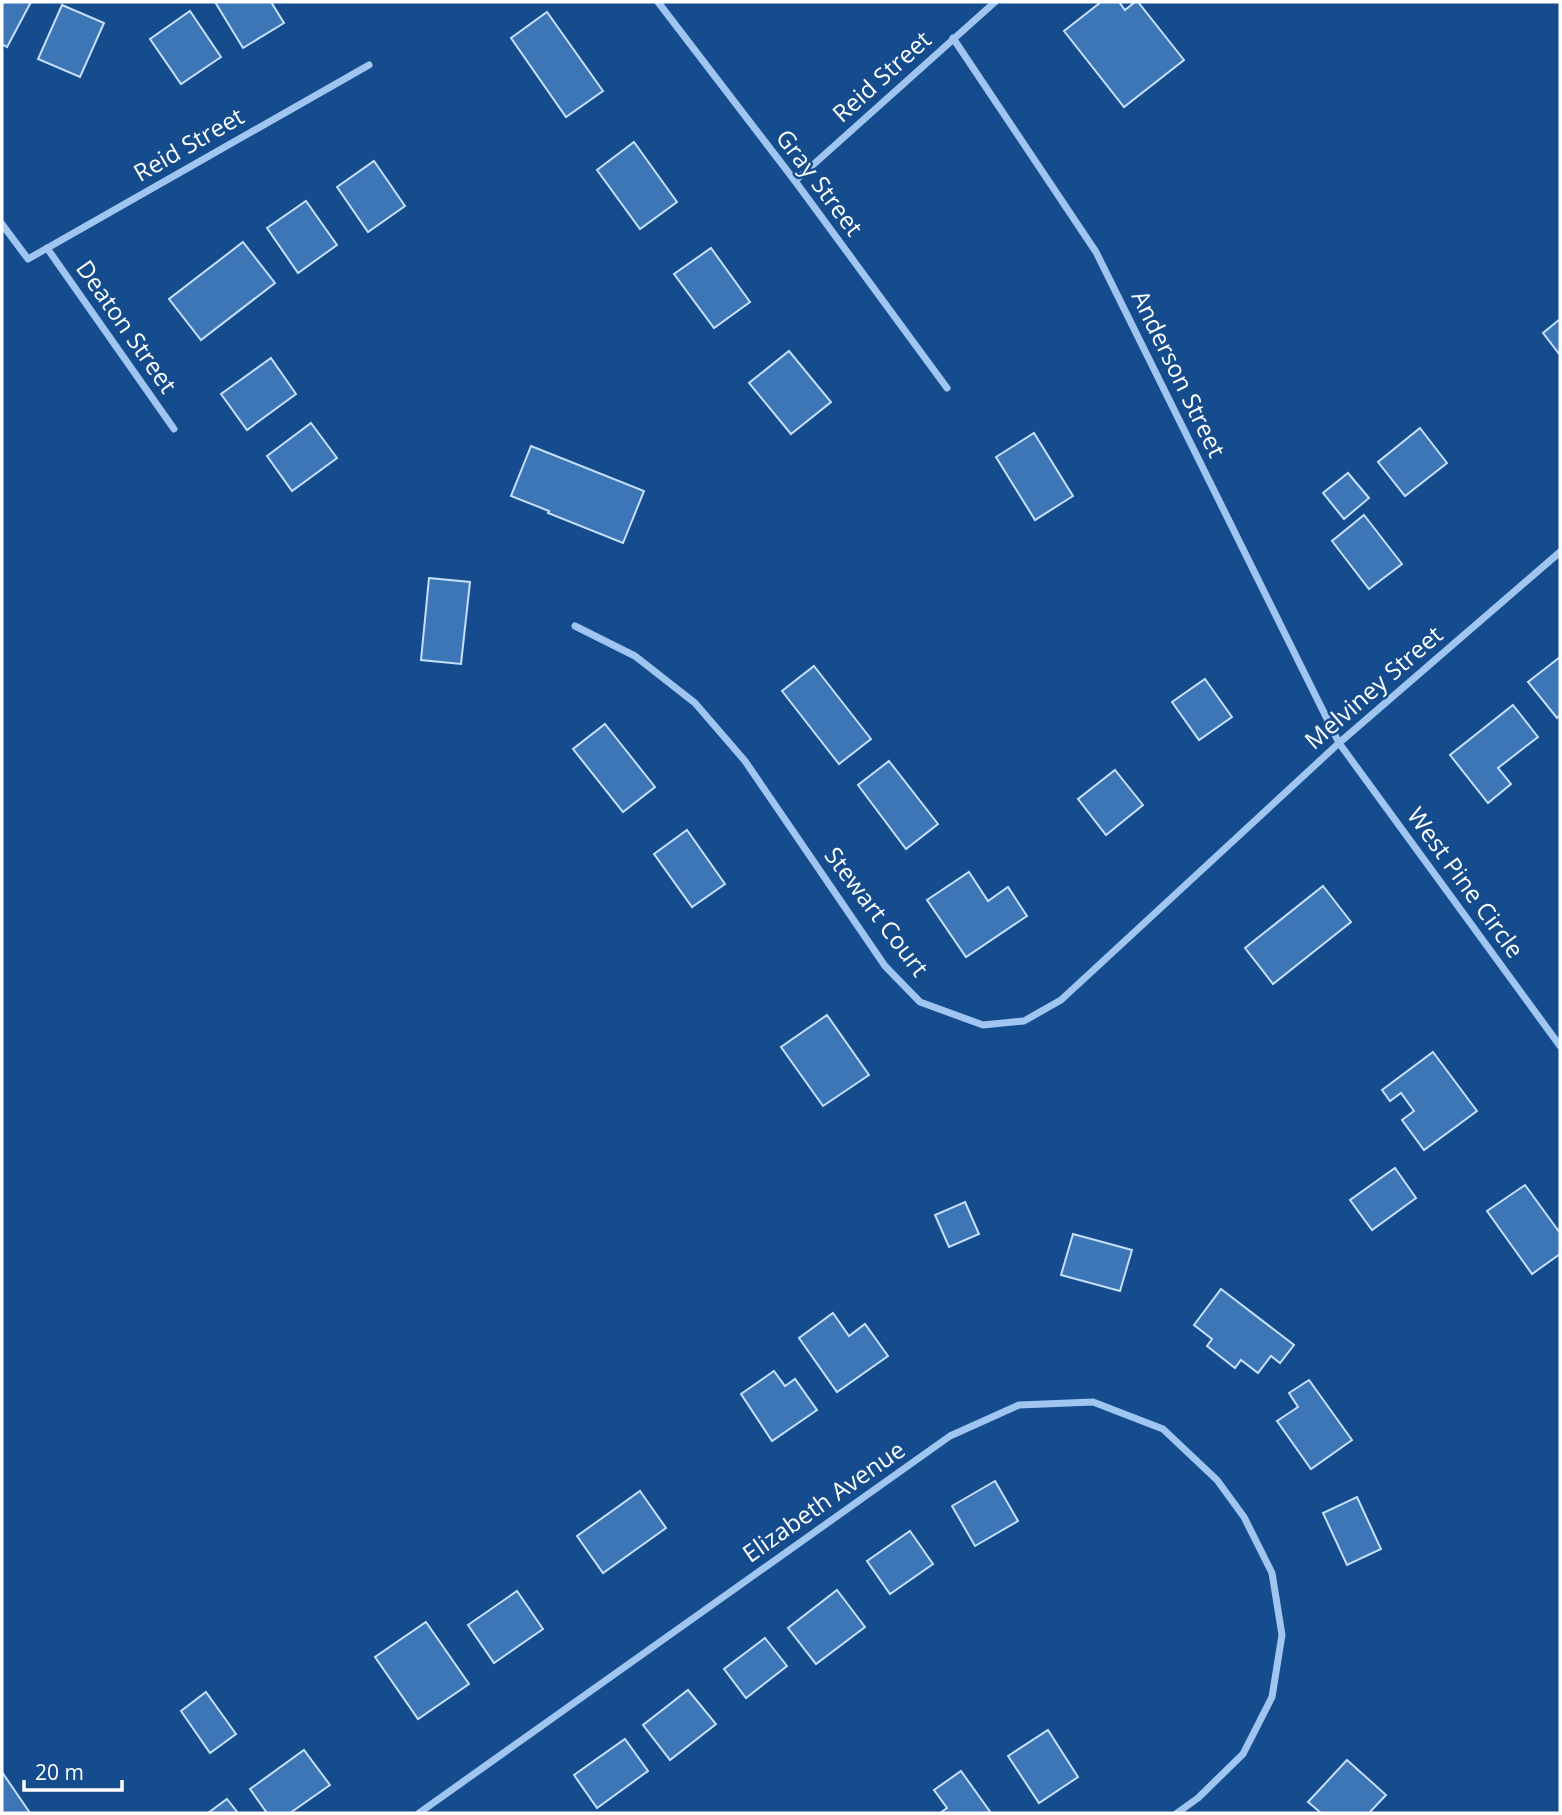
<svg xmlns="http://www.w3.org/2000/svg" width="1562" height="1815" viewBox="0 0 1562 1815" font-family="'Open Sans',sans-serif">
	<rect width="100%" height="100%" fill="#154c8d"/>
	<g fill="#3d76b6" stroke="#c6dffb" stroke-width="2">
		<path d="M2,2H31L7,47L2,44Z"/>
		<path d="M215,2H271L284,23L243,48Z"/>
		<path d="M1101,2H1119L1125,10L1135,2H1138L1184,60L1124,107L1064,31Z"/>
		<path d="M62,5L104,23L80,77L38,59Z"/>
		<path d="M190,11L221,57L181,84L150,39Z"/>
		<path d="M547,12L603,91L566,117L511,38Z"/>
		<path d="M634,142L677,202L640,229L597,170Z"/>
		<path d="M374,161L405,206L368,232L337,187Z"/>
		<path d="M306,201L337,245L298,273L267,228Z"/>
		<path d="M243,242L275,283L201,340L169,299Z"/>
		<path d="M711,248L750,302L714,328L674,274Z"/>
		<path d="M1560,319V355L1543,333Z"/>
		<path d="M789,351L831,402L791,434L749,383Z"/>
		<path d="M271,358L296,394L247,430L221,394Z"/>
		<path d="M311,423L337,458L292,491L267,456Z"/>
		<path d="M1420,428L1447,463L1405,496L1378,462Z"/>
		<path d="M1034,433L1073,496L1035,520L996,457Z"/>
		<path d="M531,446L644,491L623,543L548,513L549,511L511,496Z"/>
		<path d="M1348,473L1369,498L1344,519L1323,493Z"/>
		<path d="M1364,515L1402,564L1369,589L1332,541Z"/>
		<path d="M429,578L470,582L461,664L421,660Z"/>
		<path d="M1560,657V715L1557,718L1528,682Z"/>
		<path d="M814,666L871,739L839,764L782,691Z"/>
		<path d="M1205,679L1232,717L1199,740L1172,702Z"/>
		<path d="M1513,705L1538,737L1498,768L1511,784L1488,803L1450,755Z"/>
		<path d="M605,724L655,787L623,812L573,749Z"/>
		<path d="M889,761L938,824L906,849L858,785Z"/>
		<path d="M1115,770L1143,805L1106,835L1078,799Z"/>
		<path d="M687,830L725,884L692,907L654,854Z"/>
		<path d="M969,872L988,901L1008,887L1027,916L966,957L927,900Z"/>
		<path d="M1323,886L1351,922L1273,984L1245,948Z"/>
		<path d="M827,1015L869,1075L823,1106L781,1047Z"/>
		<path d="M1433,1052L1477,1111L1424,1150L1402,1120L1414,1111L1401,1093L1390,1101L1382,1090Z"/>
		<path d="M1395,1168L1416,1198L1372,1230L1350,1200Z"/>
		<path d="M1525,1185L1560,1233V1254L1532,1274L1487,1211Z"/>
		<path d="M965,1202L979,1234L949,1247L935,1215Z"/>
		<path d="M1073,1234L1132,1250L1120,1291L1061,1275Z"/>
		<path d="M1221,1289L1294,1345L1280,1363L1271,1356L1258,1373L1241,1360L1235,1368L1207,1346L1212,1339L1194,1325Z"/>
		<path d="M833,1313L849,1336L865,1324L888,1356L837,1392L799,1338Z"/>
		<path d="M774,1371L785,1386L795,1379L817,1410L772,1441L741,1394Z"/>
		<path d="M1309,1380L1352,1440L1311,1469L1277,1421L1298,1407L1289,1393Z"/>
		<path d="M995,1481L1018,1521L975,1546L952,1506Z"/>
		<path d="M640,1491L666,1528L603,1573L577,1536Z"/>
		<path d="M1357,1497L1381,1549L1347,1565L1323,1513Z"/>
		<path d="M910,1531L933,1564L890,1594L867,1561Z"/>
		<path d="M837,1590L865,1627L816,1664L788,1628Z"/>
		<path d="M517,1591L543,1629L494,1663L468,1625Z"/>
		<path d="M426,1622L469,1684L418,1719L375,1657Z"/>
		<path d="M765,1638L787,1666L746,1698L724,1669Z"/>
		<path d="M688,1690L716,1724L670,1760L643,1725Z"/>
		<path d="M206,1692L236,1734L210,1753L181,1711Z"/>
		<path d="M1048,1730L1078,1777L1039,1803L1008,1756Z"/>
		<path d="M625,1739L648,1771L597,1808L574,1775Z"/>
		<path d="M304,1750L330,1785L290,1813H267L250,1789Z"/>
		<path d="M1347,1760L1386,1795L1369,1813H1321L1308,1802Z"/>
		<path d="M961,1771L991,1813H940L947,1808L934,1790Z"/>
		<path d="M2,1772L30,1813H2Z"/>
		<path d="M227,1799L238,1813H208Z"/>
	</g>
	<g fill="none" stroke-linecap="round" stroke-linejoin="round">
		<g stroke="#9fc5f0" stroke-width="7">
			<path d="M658,2L795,181L947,388"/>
			<path d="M953,38L1096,252L1339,743L1560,1046"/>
			<path d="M795,181L995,2"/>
			<path d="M2,224L28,259L369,65"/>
			<path d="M47,248L174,429"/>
			<path d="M575,626L635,656L695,703L745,761L885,966L920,1002L983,1025L1024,1021L1061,1000L1339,743L1560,552"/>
			<path d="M419,1813L950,1436L1019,1405L1093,1402L1163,1429L1217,1480L1244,1517L1272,1573L1282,1635L1272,1697L1243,1754L1198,1798L1177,1813"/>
		</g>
	</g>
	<g text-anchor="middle" stroke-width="5" stroke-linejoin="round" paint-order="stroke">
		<g font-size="24" fill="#fff" stroke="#154c8d">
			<text transform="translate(882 77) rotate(-42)" y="8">Reid Street</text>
			<text transform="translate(189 145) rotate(-30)" y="8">Reid Street</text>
			<text transform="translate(819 183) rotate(53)" y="8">Gray Street</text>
			<text transform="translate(126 327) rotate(55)" y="8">Deaton Street</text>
			<text transform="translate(1178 374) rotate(64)" y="8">Anderson Street</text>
			<text transform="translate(1374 688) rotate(-41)" y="8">Melviney Street</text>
			<text transform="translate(1465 883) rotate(54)" y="8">West Pine Circle</text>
			<text transform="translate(876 912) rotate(53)" y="8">Stewart Court</text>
			<text transform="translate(824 1502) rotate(-35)" y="8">Elizabeth Avenue</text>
		</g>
	</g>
	<rect width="1562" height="1815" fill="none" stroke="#ffffff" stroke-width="7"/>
	<path d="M24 1780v10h98v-10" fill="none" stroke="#ffffff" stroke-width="3.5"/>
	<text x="35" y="1780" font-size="21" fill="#ffffff" stroke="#154c8d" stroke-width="5" paint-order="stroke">20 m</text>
</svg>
